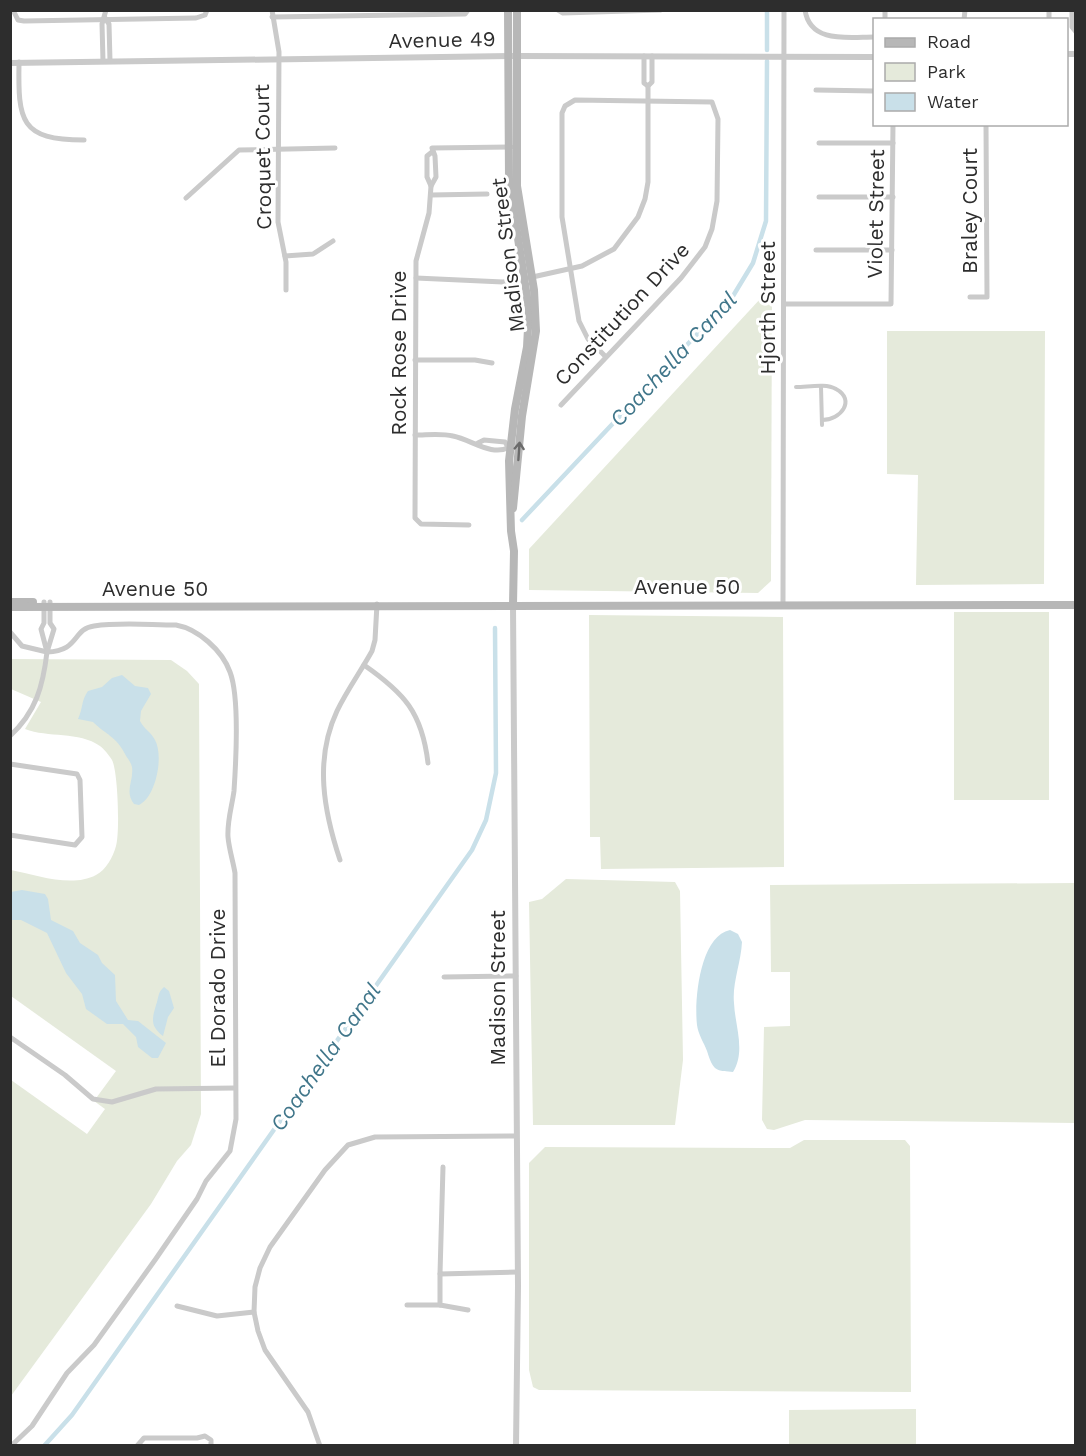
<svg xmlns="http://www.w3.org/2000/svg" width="1086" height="1456" viewBox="0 0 1086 1456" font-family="'Work Sans',sans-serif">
	<rect width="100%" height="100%" fill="#fff"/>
	<g fill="#e5eadb">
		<path d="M772,286L771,581L758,593L529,590V549Z"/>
		<path d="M887,331H1045L1044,584L916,585L918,475L887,474Z"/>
		<rect x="954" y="612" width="95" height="188"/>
		<path d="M589,615L783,617L784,867L601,869L600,837H590Z"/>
		<path d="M11,659L171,660L187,671L199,684L201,1114L191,1145L177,1161L151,1204L11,1396V1080L87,1134L105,1109L94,1101L116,1071L11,996V870C36,875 72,888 96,875C106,870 113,857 116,846C120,833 118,771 112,760C109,755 104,749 100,746C79,731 48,738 25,729L41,702L11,689Z"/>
		<path d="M566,879L675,882L680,891L683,1060L675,1125H533L529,902L542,899Z"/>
		<path d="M1075,883V1123L805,1120L774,1130L767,1129L762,1120L764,1027L790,1026V972H771L770,885Z"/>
		<path d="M804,1140H905L910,1146L911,1392L539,1390L533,1387L529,1370V1163L545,1147L790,1148Z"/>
		<path d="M916,1409V1445H789V1410Z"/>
	</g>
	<g fill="#c9e0e9">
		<path d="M122,675L135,686L148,688L151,694L141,711L140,721C144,729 151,732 155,740C164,756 156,797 139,805L134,804C124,791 134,781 132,767C131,762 127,758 125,754C116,736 106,735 93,722L78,719C83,708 81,701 88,691L102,687L112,678Z"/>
		<path d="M22,890L45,894L48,899L51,920L73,931L80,943L98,955L102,963L115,975L116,1001L128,1020L138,1021L166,1043L158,1058H152L138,1047L136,1037L123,1024H107L86,1009L82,994L66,973L47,933L21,920H11V892Z"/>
		<path d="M730,930L738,934L742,942C741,963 732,983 734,1003C735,1026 746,1051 733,1072C727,1071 720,1072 715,1068C711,1064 709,1057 707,1051C704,1043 698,1034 697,1025C694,1000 700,936 730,930Z"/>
		<path d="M164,987L169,991L174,1008L168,1017L163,1036C150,1026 152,1019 156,1005C159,998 157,993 164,987Z"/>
	</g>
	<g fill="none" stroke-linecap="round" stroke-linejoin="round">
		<g stroke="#c9e0e9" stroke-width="4.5">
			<path d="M767,50V10"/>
			<path d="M522,520L733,296L753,263L766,221L767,61"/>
			<path d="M44,1446L72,1415L472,850L486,820L496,773L495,628"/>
		</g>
		<g stroke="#cacaca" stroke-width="4">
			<path d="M796,387C808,387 826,383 836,389C856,400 841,420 822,420"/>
			<path d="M821,387L822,425"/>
		</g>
		<g stroke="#cacaca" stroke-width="5">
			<path d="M13,10L18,20L24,21L196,18L205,15L207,10"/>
			<path d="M272,10L279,52L278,222L286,262V290"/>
			<path d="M558,10L563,13L660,10"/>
			<path d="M805,10C810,44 849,37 874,37"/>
			<path d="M1049,10V20"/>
			<path d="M1072,10V27L1076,32"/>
			<path d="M272,17L465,14L468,10"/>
			<path d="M105,18L109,24L110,61"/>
			<path d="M885,20V10"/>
			<path d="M964,20L965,10"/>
			<path d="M644,56V83L648,86"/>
			<path d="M103,61L102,24L106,10"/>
			<path d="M19,62C18,121 20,140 84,140"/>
			<path d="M816,90L874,91"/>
			<path d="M819,143H893"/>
			<path d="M431,186L427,177V156L432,152"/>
			<path d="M431,195L487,194"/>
			<path d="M819,197H893"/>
			<path d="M186,198L239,150L335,148"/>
			<path d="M816,250H892"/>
			<path d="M285,256L313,254L333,241"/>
			<path d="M416,278L503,282L519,280L582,266L614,249L638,217L645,199L648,182V86L652,82V56"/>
			<path d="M970,297H987L986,124"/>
			<path d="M785,304H891L893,124"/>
			<path d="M415,360H475L492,363"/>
			<path d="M561,405L681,278L705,247L712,229L717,201L718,119L712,102L575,100L565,106L562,113V217L579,321L588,339L606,357"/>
			<path d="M415,435C427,435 441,433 453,436C472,440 492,457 510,447"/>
			<path d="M478,443L484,440L505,442L508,447"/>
			<path d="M469,525L421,524L415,518L416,261L429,213L431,186L436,177L435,156L432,148L511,147"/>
			<path d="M44,602V623L41,629L47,652"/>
			<path d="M783,605L784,10"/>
			<path d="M10,632L22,646L47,652C43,686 36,712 10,736"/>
			<path d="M47,652L54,629L50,623V602"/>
			<path d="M364,665C404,693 422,712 428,763"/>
			<path d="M10,764L77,774L80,780L82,837L75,845L10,835"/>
			<path d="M340,860C324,812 314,760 337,711C347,690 361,671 372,651L375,640L377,604"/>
			<path d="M444,977L516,976"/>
			<path d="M10,1037L65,1075L93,1099L112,1102L156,1089L235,1088"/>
			<path d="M443,1167L440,1274L517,1272"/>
			<path d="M440,1274V1305L468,1310"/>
			<path d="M407,1305H440"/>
			<path d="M177,1306L217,1316L254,1312"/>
			<path d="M11,1446L32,1426L67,1373L94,1345L155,1260L197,1199L206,1181L230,1151L236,1119L235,873C233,861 229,849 228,837C227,821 232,806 234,791C236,761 240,698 230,672C222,650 198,629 176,625C150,625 120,622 94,626C72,629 80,651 47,652"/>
			<path d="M137,1446L144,1438H197L205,1436L211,1440V1446"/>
			<path d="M320,1446L308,1412L265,1350L258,1331L254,1312L255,1287L260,1268L270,1247L325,1170L348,1145L375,1137L516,1136"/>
		</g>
		<g stroke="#cacaca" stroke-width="6">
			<path d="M1066,54H1076"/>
			<path d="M10,63L517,56L874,57"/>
			<path d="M513,605L518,1286L516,1446"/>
		</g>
		<g stroke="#b7b7b7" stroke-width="8">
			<path d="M508,10L509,180L529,310L527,347L515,409L509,461L511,531L514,551L513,605"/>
			<path d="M513,508L522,416L536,331L534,290L517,186V10"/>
			<path d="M10,602H33"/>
			<path d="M10,607L1076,605"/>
		</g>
	</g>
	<defs><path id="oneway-shaft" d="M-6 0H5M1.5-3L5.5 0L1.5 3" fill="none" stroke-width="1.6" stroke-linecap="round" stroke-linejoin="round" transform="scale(1.5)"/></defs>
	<use stroke="#6b6b6b" href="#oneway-shaft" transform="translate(519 451) rotate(-86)"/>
	<g text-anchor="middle" stroke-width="6" stroke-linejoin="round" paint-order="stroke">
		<g font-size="21" fill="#2d2d2d" stroke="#fff">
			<text transform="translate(442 40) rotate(-1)" y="7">Avenue 49</text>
			<text transform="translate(263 157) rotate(-91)" y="7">Croquet Court</text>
			<text transform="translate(970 211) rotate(-90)" y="7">Braley Court</text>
			<text transform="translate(876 214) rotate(-89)" y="7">Violet Street</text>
			<text transform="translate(508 255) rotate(-97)" y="7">Madison Street</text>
			<text transform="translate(768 308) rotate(-90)" y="7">Hjorth Street</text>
			<text transform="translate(622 314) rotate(-47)" y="7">Constitution Drive</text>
			<text transform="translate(399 353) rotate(-90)" y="7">Rock Rose Drive</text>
			<text x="687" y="594">Avenue 50</text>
			<text x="155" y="596">Avenue 50</text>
			<text transform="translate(218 988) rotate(-90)" y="7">El Dorado Drive</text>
			<text transform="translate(498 988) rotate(-90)" y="7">Madison Street</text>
		</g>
		<g font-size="22" font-style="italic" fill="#40768a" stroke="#fff">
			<text transform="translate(673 359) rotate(-47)" y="8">Coachella Canal</text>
			<text transform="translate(325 1057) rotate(-55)" y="8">Coachella Canal</text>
		</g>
	</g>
	<rect width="1086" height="1456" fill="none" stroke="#2d2d2d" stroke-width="24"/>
	<rect x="873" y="18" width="195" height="108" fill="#ffffff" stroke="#ababab" stroke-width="1.5"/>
	<rect x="885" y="38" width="30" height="9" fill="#b7b7b7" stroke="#ababab" stroke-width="1.5"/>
	<text x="927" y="48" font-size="18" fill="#2d2d2d">Road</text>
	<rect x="885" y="63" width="30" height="18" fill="#e5eadb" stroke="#ababab" stroke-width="1.5"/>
	<text x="927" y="78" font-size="18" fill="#2d2d2d">Park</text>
	<rect x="885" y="93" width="30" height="18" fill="#c9e0e9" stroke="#ababab" stroke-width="1.5"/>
	<text x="927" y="108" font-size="18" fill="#2d2d2d">Water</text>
</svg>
